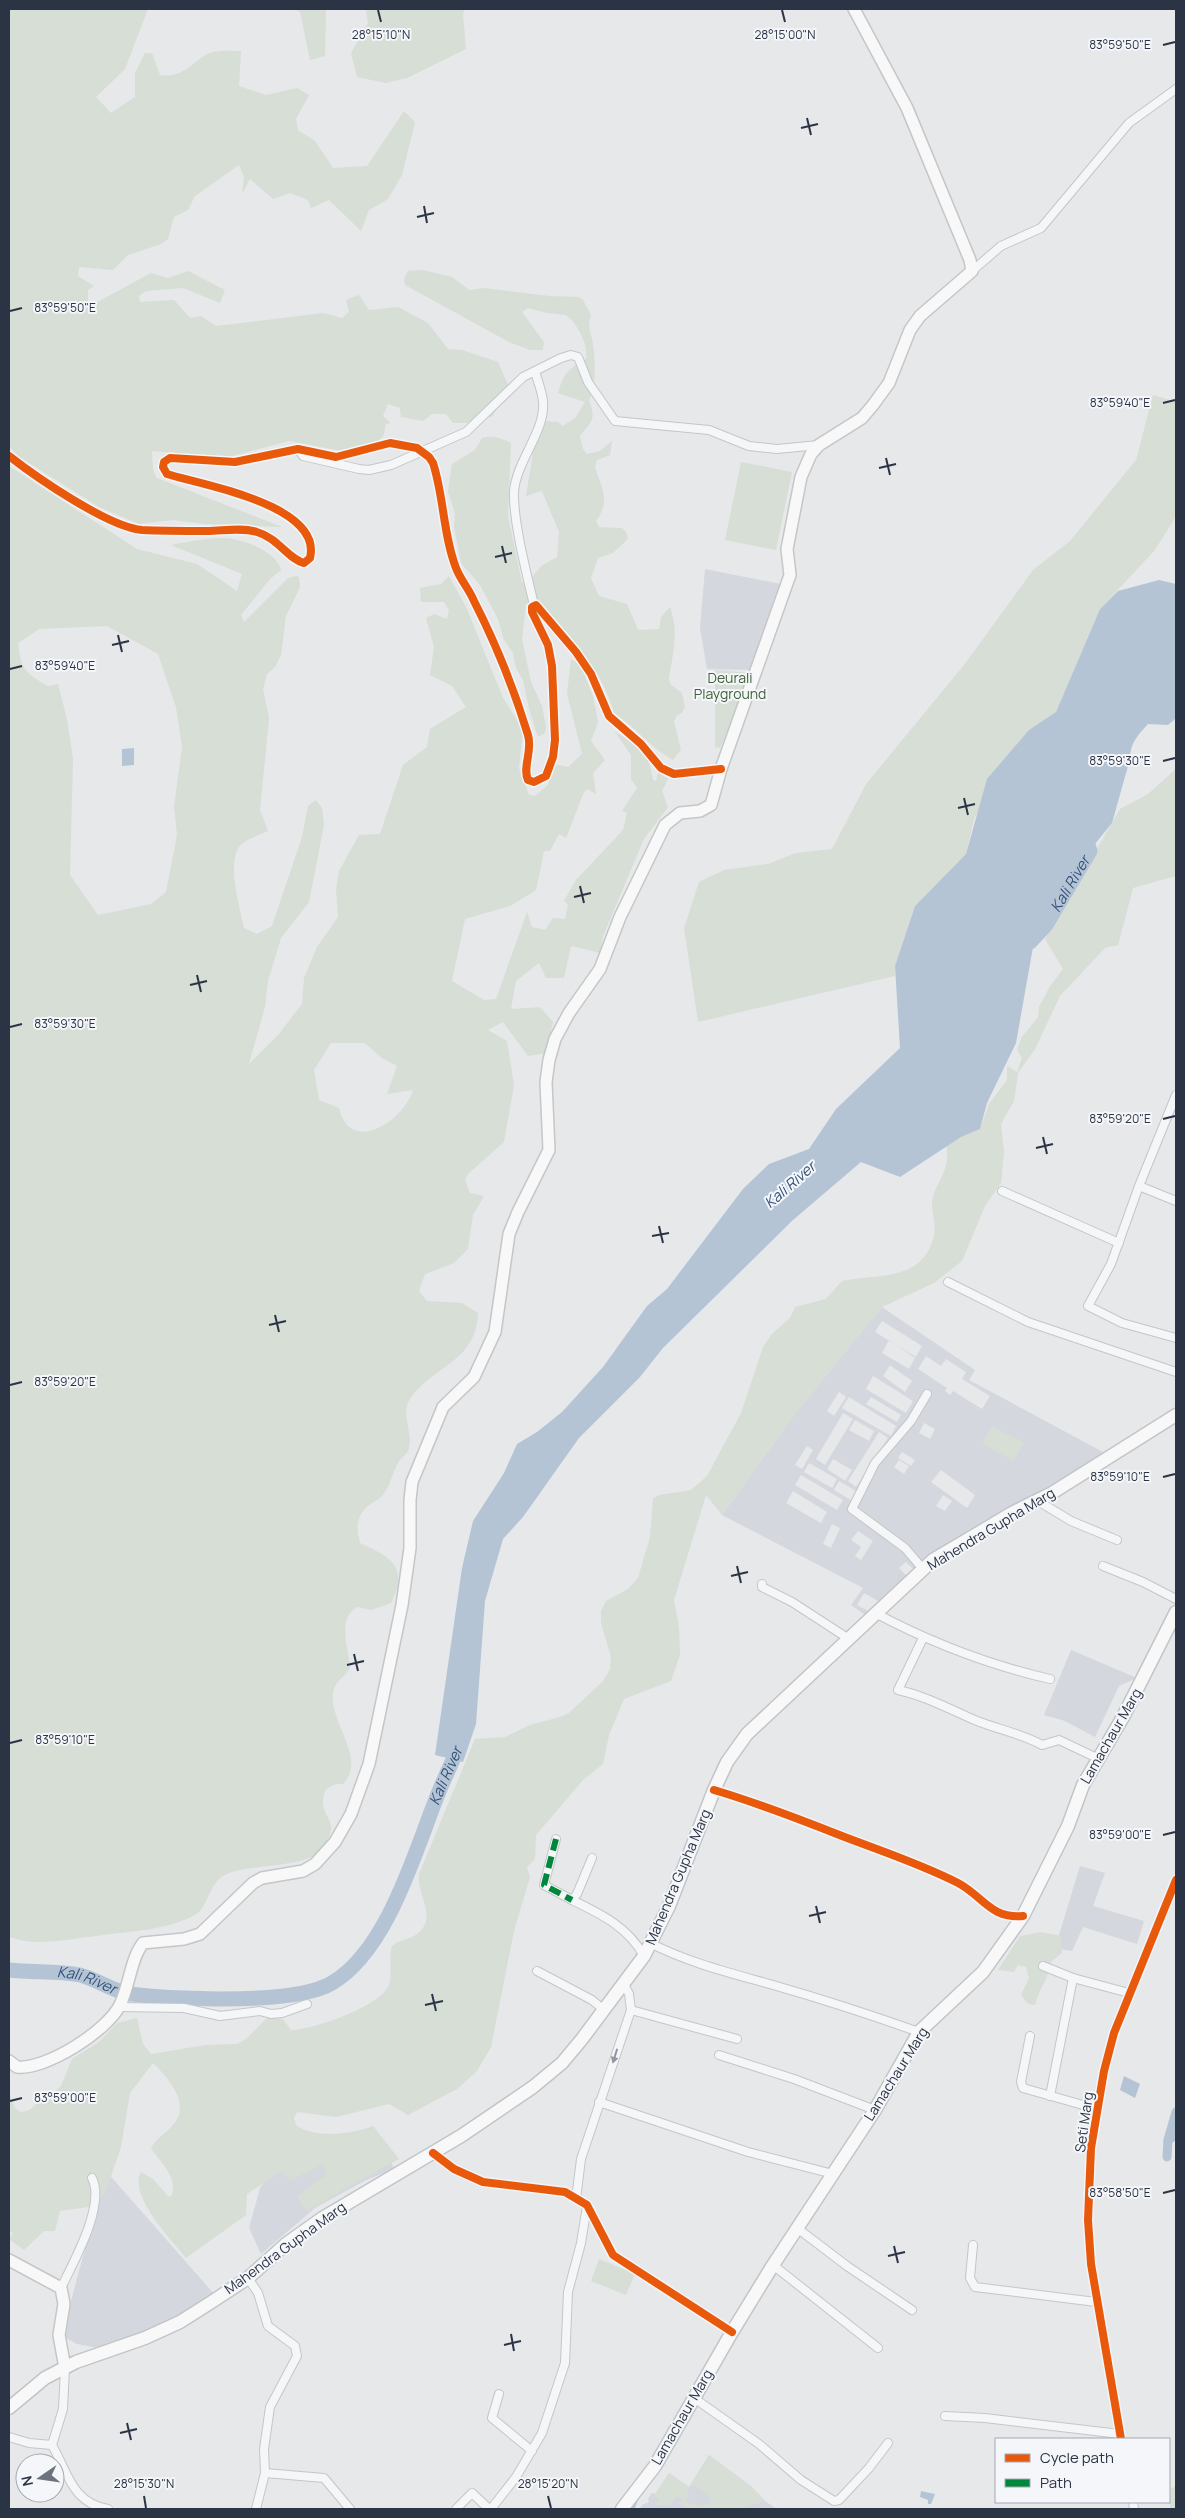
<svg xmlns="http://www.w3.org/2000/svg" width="1185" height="2518" viewBox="0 0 1185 2518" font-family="Manrope,sans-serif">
	<rect width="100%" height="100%" fill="#e6e8ea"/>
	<g fill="#d4d7dd" fill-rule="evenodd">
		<path d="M705,569L781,584L753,670L707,669L700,628Z"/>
		<path d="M882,1307L975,1370L969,1380L1103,1452L1074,1472L968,1531L918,1568L870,1618L851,1605L863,1588L722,1515L797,1411ZM882,1321L922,1346L916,1357L875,1332ZM889,1340L915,1358L909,1369L882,1353ZM926,1356L941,1366L946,1359L966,1372L962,1379L990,1396L982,1409L953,1391L950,1395L945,1391L947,1388L918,1369ZM890,1365L912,1381L905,1392L883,1376ZM873,1376L913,1401L906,1413L866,1389ZM839,1392L846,1397L834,1416L827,1411ZM849,1397L896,1426L891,1436L842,1408ZM871,1397L901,1415L897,1422L866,1404ZM843,1413L853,1419L825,1465L816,1459ZM855,1420L874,1431L869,1441L849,1430ZM924,1423L935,1429L930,1439L919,1433ZM879,1432L888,1438L856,1487L848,1481ZM807,1446L813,1450L802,1469L795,1465ZM902,1452L915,1460L911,1466L898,1458ZM833,1459L852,1470L845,1481L827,1469ZM899,1460L909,1466L904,1474L894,1467ZM809,1463L837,1479L832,1488L804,1472ZM941,1470L975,1495L967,1508L931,1482ZM801,1475L843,1500L837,1510L795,1485ZM839,1481L859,1493L854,1502L834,1490ZM793,1491L827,1512L821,1523L786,1503ZM943,1495L952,1501L945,1511L936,1506ZM832,1524L840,1528L831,1548L823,1544ZM858,1531L873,1541L861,1560L855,1556L861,1547L851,1540ZM906,1562L913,1569L907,1576L899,1568ZM864,1593L880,1602L872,1613L857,1605Z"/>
		<path d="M1071,1650L1137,1678L1119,1686L1095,1737L1065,1721L1044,1715Z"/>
		<path d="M1080,1866L1105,1873L1093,1906L1144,1921L1137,1944L1083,1927L1072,1951L1055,1948Z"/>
		<path d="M381,2137L394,2169L366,2180L315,2208L261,2254L249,2228L260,2188L269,2177L281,2171Z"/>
		<path d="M106,2171L215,2295L163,2326L98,2348L77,2344L66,2338L67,2316Z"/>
		<path d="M709,2455L752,2487L765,2501L777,2509H640L642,2505L649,2502L648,2499L652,2493L656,2494L669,2473L689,2487Z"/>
	</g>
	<g fill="#d6ded6" fill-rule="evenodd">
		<path d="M9,9H148L125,69L96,97L111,113L135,97V73L145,53H152L160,75C186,79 195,57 213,52C222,50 232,51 241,51L239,86L266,95L297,88L309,95L296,119L298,130L315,141L333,168L367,166L404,111L415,122L402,175L388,199L369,210L361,231L329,200L311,208L308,200L290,193L273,199L250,179L242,194L244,177L239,165L195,196L188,210L174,217L168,239L161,244L128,255L113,270L79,267L78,276L94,286L88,290V307L151,273L168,278L188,271L225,290L220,303L183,288L146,291L139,296L140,302L174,300L190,318L201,316L216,326L323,313L342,318L349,312L346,300L359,295L369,310L398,307L428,323L448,349L462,350L498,362L508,385L493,416L474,423H453L446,414H432L423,421L401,417L400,408L388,404L383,416L391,423L386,424L383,437L365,449L347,452L289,441L229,457L152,451L153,470L157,478L282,527L204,524L173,520L139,524L99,507L18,456L9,446Z"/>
		<path d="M296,9H326L325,56L310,60L300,12Z"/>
		<path d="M366,9H465L463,14L466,49L407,78L386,83L357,77L351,53L368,23Z"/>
		<path d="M423,270L452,277L469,290L484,288L549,296L578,297L583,300L591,315C586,328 592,333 593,345C595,360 597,387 589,400C596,419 593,420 580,436L583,449L587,454L600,451L612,441L610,455L597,460L595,467C602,490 611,500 596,521L599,527L622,528L626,532L628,539L613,553L598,558L591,578L599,596L627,604L638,630L659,629L661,617L670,607C679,631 673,653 669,678L670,684L682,693L685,707L682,713L676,716L674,722L681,750L673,760C650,748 636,727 614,713C602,668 567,634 538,599L526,605L522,639L531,682L542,706L546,727L545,733L538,737L529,709L523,680L516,668L513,653L504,640L498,619L480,585L461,563L454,527L455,513L448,492L452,464L475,450L482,438C494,435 500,438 511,443L508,516L522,583L533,576L541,566L557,557L559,532L542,491L526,496L535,440L544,421L558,422L563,426L575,418L585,402L558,393C564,373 568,369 586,359C589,345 577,323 566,315L547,313L528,308L522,312L544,342L543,350H530L509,342L405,285L404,278L408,271Z"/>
		<path d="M1153,395L1176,402V516L1155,550L1100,609L1056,712L1029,730L974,819L966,854L915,906L895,966V976L698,1022L684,928L699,882L724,870L768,864L796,853L832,849L866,784L964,665L1033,570L1070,541L1136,460Z"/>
		<path d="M741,462L792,472L776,550L725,540Z"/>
		<path d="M9,466L137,549L197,564L237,591L242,574L171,545C187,542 205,538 222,538C241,538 277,551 281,570L270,579L241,615L244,622L288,578L296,576L299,577L300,587L286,616L281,655L275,667L267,674L263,689L269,718L260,810L268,831C260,835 250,838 243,843C224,856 240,908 244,928L257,934L272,926L302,837L308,806L316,800L322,808L324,825L309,902L281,938L268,981L265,1007L249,1064L278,1035L302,1004L304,978L317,947L338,917L336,889L339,871L359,835L380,834L403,765L427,747L430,729L466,707L452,686L430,675L434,647L426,618L434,614L447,619L449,610L444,602H421L420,588L441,584L449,576L467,609L503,698L523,729L519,768L529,795L535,796L548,785L554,764L568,767L582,754L567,694L571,659L581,666L593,696L598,722L591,741L605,760L593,773L596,794L588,789L584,792L566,838L559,834L550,851H544L536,890L510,906L465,919L452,981L484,1000L496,999L527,912L532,927L545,930L553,918L565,919L568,905L564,901L576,880L623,830L627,813L622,811L637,788L631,779V755L615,732C641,746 648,750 653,780L656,781L658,772L668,779L662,791L668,807L644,839L603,936L601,953L571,946L564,978H546L539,963L516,981L511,1009L540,1007L553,1022L547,1053L528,1056L503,1022L488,1030L507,1041L514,1085L504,1142L468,1174L465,1180L470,1193L484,1196L473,1215L468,1249L454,1263L425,1274L419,1291L427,1301L462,1303L478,1313C476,1361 437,1364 412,1396C398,1414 415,1432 408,1451C406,1455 400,1458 398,1463C392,1473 390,1488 381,1497C378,1500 373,1502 369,1505C356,1515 356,1528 360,1543C389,1557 410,1565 391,1603L371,1610L357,1607C336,1620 349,1648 350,1668C345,1677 335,1681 333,1692C328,1721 368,1759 343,1784H336L326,1789C313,1820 347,1816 321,1850C307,1868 249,1864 227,1874C208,1882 209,1907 195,1915C167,1930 133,1931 103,1935C80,1938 57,1942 35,1942C26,1942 17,1939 9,1937ZM107,626L158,654L176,707L182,747L174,806L177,835L166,892L151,904L98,915L70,875L73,759L67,719L58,684L48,686C25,673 21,670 18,643L39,629ZM331,1043H365L382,1058L397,1066L387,1094L413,1090C404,1121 350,1156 339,1108L319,1100L314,1070Z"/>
		<path d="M715,670L752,673L720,748L715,747Z"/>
		<path d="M1176,769V876L1133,888L1118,945L1105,948L1060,996L1035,1049L1018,1073L1014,1101L1001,1124L1004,1152L1001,1183L985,1206L962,1261L934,1283L882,1307L797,1411L722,1515L706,1495L674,1600L679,1628L680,1655L671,1681L624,1699L609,1735L603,1764L583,1780L536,1835L535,1859L527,1867L530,1877L514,1931L491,2047L477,2071L457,2089L408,2115L389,2104L336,2117L297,2112L294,2118L296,2125C314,2139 353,2134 373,2126L399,2159L306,2211L297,2196L327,2174L322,2165L290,2181L282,2171L247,2194L246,2215L186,2258C172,2240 128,2196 141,2172L153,2179L169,2197L172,2195C177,2177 162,2163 151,2149C155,2139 165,2134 172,2126C193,2105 168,2078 153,2063L130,2093L121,2147L105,2194L89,2207L60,2211L55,2231H44L24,2250L9,2239L13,2233L9,2230V2093L15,2108L21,2112L30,2110L41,2099L52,2094L61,2086L72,2059L99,2042L117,2023L137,2018L143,2044L151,2054L206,2045L237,2044L246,2039L268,2017L283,2019L291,2030C313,2030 381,2006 389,1985C393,1973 388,1959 392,1946C400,1939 409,1940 417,1934C439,1917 416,1895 419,1874L475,1739L505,1737L530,1725L560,1717L569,1713L603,1681L610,1669L611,1657L601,1623V1611L606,1601L628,1589L638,1578L650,1537L653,1499L659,1495L691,1490L707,1476L741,1413L763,1347L772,1334L790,1318L795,1307L826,1299L842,1281C879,1273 923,1283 934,1235C937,1223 931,1213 932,1201C934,1188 943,1178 946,1165C948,1159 947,1152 947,1146L961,1137L980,1129L989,1104L1007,1080V1066L1017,1072L1022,1058L1017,1050L1022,1037L1038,1017L1039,1007L1050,986L1063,969L1045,939L1120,809L1148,794Z"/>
		<path d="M992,1426L1024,1443L1014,1461L982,1444Z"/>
		<path d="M1041,1932L1061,1936L1062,1953L1051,1962C1049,1978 1039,1989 1035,2005L1028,2004L1021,1995L1029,1978L1026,1967L1018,1965L1014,1972L998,1970L1020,1936Z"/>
		<path d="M599,2259L635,2274L626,2295L591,2281Z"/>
		<path d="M709,2455L752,2487L765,2501L740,2509H686L684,2506L678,2504L682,2500L678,2496L669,2505H656L655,2503L659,2500L655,2494L669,2473L689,2487ZM695,2486L708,2495L711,2501C704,2509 696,2505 687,2502L689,2487Z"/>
		<path d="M1176,2486V2509H1170L1171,2489Z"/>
	</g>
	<g fill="#b4c4d5">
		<path d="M1159,580L1176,584V718L1168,725L1148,724C1138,735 1130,743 1130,759L1112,823L1086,855L1033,947L1016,1043L987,1103L980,1129L961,1137L900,1177L861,1162L793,1220L663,1348L640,1377L579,1438L523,1517L503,1539L485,1601L476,1724L463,1762L435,1755L462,1568L473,1521L504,1473L517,1444L537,1432L562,1412L603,1367L647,1306L667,1289L743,1189L769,1164L809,1149L836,1109L900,1048L895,966L915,906L966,854L987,779L1029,730L1056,712L1100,609L1118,591Z"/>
		<path d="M134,748V765L122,766V749Z"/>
		<path d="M1124,2076L1140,2084L1135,2098L1120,2090Z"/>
		<path d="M921,2491L935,2494L931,2504H928V2500L920,2497Z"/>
	</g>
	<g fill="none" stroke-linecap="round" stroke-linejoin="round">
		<path stroke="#b4c4d5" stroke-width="2.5" d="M633,2509L638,2497"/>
		<g stroke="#b4c4d5" stroke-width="9">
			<path d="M1168,2140L1176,2112"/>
			<path d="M1167,2157L1168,2140L1176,2135"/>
		</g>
		<g stroke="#b4c4d5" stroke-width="15">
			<path id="s1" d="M1030,942L1046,925L1090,851L1084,832"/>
			<path id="s2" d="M9,1970C32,1973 57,1970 80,1975C96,1979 111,1990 126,1993C151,1998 194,1998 221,1999C250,1999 307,1998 332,1983C388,1950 415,1851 438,1794C445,1776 454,1760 460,1742"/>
		</g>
		<defs>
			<g id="street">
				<path d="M972,271L1001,246L1041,228L1129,123L1176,89"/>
				<path d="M298,449L303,456L359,469L369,470L391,465L466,432L523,377L561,358L571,355L578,357L588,382L615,421L709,430L749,446L777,449L819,445"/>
				<path d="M9,456C36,477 108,527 142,530C163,531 186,531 207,531C223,531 241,527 257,532C278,538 288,559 304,563L310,558C323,505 202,485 167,474L163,467L164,462L170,458L235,462L298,449L336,457L390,443L417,448L429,457L433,463C444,497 443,534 456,568C460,579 469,589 474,601C496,644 514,689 528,735C533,751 522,767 528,780L534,782L546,776L553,757L555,740L552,666L548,645L532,612V607L536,605L576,652L591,674L609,716L641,744L661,768L674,774L721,769"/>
				<path d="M534,605C527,575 513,521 514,492C516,461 546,431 543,401C542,392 538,381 535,372"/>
				<path d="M1176,1095L1139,1186L1111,1264L1088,1306L1122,1323L1176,1338"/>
				<path d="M1139,1186L1176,1201"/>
				<path d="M1002,1191L1119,1243"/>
				<path d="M948,1282L1028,1322L1176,1372"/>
				<path d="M1038,1501L1071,1521L1117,1540"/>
				<path d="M1103,1566L1143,1582L1176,1599"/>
				<path d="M923,1569L905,1548L852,1509L875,1463L911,1421L927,1394"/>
				<path d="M762,1584V1587L792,1602L849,1639"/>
				<path d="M877,1614C932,1643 989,1665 1050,1679"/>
				<path d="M923,1638L898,1690C926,1696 951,1710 977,1721C1000,1730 1020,1733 1042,1745L1059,1740L1097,1758"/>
				<path d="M714,1790C758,1803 799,1819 842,1836C881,1851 921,1864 958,1883C983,1896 990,1919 1023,1916"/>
				<path d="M556,1839L544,1885L572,1900"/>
				<path d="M592,1858L577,1894L572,1900C601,1914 628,1927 644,1956"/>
				<path d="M650,1943C689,1963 731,1973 773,1985C822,1999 871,2015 919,2032"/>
				<path d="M1043,1966L1073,1978L1129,1993"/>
				<path d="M537,1971L592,2000L604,2010"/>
				<path d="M119,2007L184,2008L220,2016L260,2011L271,2014L282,2013L307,2004"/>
				<path d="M631,2010L737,2039"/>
				<path d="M1030,2036L1021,2082L1023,2088L1097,2109"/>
				<path d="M719,2055L794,2079L875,2110"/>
				<path d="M1050,2096L1073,1978"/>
				<path d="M599,2102L748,2152L833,2174"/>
				<path d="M433,2153L454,2169L483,2182L565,2192L587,2205L613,2255L732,2332"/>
				<path d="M576,2199L581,2159L631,2010L629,1994L624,1984"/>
				<path d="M797,2228L847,2266L912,2310"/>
				<path d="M973,2245L970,2278L975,2287L1096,2302"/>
				<path d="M773,2265L878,2348"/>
				<path d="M248,2278L258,2293L268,2326L295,2346L297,2356L270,2407L264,2449L265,2473L256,2509"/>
				<path d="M61,2288C73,2263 106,2205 92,2178"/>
				<path d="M65,2368L63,2409L52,2445C68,2473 72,2503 108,2509"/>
				<path d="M499,2394L492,2418L532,2451"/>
				<path d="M694,2398L759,2444L801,2480L834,2501L839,2500L869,2468L888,2443"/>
				<path d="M945,2416L985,2418L1120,2434"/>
				<path d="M9,2437L29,2443L52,2445"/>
				<path d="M1121,2439L1091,2264L1088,2220L1091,2148L1104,2071L1114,2033L1176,1880"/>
				<path d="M265,2473L324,2478L350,2509"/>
				<path d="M1133,2502L1134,2509"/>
				<path d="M456,2509L472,2493L489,2509"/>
				<path d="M491,2509L516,2477L542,2433L565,2363L568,2292L581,2243L587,2206"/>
			</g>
			<g id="secondary">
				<path d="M9,2061L17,2067C46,2070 107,2031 120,2005C129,1987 131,1958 143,1943L184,1939L200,1934L253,1883L262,1878L303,1871L315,1864L335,1842L351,1814L369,1764L402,1605L410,1548V1500L412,1482L443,1407L474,1377L495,1332L509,1234L518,1212L549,1150L546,1082L549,1060L555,1039L569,1013L600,969L620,917L665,825L680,813L700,811L711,805L721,769L790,575L787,549L801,477L811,454L819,445L862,418L873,405L889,383L910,330L920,316L972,271L970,260L907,108L854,9"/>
				<path d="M9,2260L61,2288L64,2304L59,2335L65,2368"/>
			</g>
			<g id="primary">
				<path d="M9,2408L45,2378L76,2362L145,2338L180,2322L210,2303L248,2278L286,2244L321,2219L461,2136L533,2087L562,2063L582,2039L644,1956L669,1906L714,1790L727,1762L747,1734L933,1560L1012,1513L1052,1493L1176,1415"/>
				<path d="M622,2509L655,2466L732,2332L773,2265L875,2110L919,2032L983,1972L1023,1916L1068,1826L1083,1785L1123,1717L1176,1612"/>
			</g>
		</defs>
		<use href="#street" stroke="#c4c6c8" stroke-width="10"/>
		<use href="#secondary" stroke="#c4c6c8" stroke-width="14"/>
		<use href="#primary" stroke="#c2c5c8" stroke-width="15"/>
		<use href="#street" stroke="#f5f6f7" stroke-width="8"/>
		<use href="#secondary" stroke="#f8f8f8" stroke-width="11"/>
		<use href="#primary" stroke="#f8f8f8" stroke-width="12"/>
		<path stroke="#00873e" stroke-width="6" stroke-dasharray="12 6" stroke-linecap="butt" d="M556,1839L544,1885L572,1900"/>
		<defs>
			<g id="cycleway">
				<path d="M9,456C36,477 108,527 142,530C163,531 186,531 207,531C223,531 241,527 257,532C278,538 288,559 304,563L310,558C323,505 202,485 167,474L163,467L164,462L170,458L235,462L298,449L336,457L390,443L417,448L429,457L433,463C444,497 443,534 456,568C460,579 469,589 474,601C496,644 514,689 528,735C533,751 522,767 528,780L534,782L546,776L553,757L555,740L552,666L548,645L532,612V607L536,605L576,652L591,674L609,716L641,744L661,768L674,774L721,769"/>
				<path d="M714,1790C758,1803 799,1819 842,1836C881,1851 921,1864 958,1883C983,1896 990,1919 1023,1916"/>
				<path d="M433,2153L454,2169L483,2182L565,2192L587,2205L613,2255L732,2332"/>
				<path d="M1121,2439L1091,2264L1088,2220L1091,2148L1104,2071L1114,2033L1176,1880"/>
			</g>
		</defs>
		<use href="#cycleway" stroke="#f4f6f9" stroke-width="11"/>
		<use href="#cycleway" stroke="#e8590c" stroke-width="8"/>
	</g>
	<defs><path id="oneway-solid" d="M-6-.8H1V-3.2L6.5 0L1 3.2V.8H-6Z" transform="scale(1.25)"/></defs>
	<use fill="#90959e" href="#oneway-solid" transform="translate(615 2056) rotate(107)"/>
	<path fill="none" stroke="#2b3445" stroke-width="2" d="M378,10L381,22M782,10L785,22M1163,45L1175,42M807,118L811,135M801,128L818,124M424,206L427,223M417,217L434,213M10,311L22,308M1163,403L1175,400M886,458L890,475M879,468L896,464M502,546L506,563M495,557L512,553M118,635L122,652M112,645L129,641M10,669L22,666M1163,761L1175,758M964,798L968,815M958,808L975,804M580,886L584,903M574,897L591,893M197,975L201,992M190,985L207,981M10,1027L22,1024M1163,1119L1175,1116M1043,1137L1047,1154M1036,1148L1053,1144M659,1226L663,1243M652,1236L669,1233M275,1315L279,1332M269,1325L286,1321M10,1385L22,1382M1163,1477L1175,1474M737,1566L741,1583M731,1576L748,1572M354,1654L358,1671M347,1665L364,1661M10,1743L22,1740M1163,1835L1175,1832M816,1906L820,1923M809,1916L826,1912M432,1994L436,2011M425,2005L443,2001M10,2101L22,2098M1163,2193L1175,2190M894,2246L898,2263M888,2256L905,2252M511,2334L514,2351M504,2345L521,2341M127,2423L131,2440M120,2433L137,2429M144,2496L146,2508M548,2496L551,2508"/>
	<g text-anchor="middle" stroke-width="4" stroke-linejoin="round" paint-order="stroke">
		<g font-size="14" fill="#3f6138" stroke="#f4f6f9">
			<text x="730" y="683">Deurali<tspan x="730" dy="16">Playground</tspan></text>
		</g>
		<g font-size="14" fill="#2b3445" stroke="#f4f6f9">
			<text transform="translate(991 1529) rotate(-31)" y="5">Mahendra Gupha Marg</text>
			<text transform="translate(1111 1736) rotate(-60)" y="5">Lamachaur Marg</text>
			<text transform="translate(678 1877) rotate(-67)" y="5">Mahendra Gupha Marg</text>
			<text transform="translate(896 2074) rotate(-58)" y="5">Lamachaur Marg</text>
			<text transform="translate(1084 2122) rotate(-82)" y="5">Seti Marg</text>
			<text transform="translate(285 2248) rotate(-36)" y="5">Mahendra Gupha Marg</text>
			<text transform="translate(682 2417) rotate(-60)" y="5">Lamachaur Marg</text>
		</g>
		<g font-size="15" font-style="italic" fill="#34527a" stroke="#f4f6f9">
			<text dy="5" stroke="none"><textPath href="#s1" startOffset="71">Kali River</textPath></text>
			<text transform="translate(790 1185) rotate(-41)" y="5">Kali River</text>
			<text dy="5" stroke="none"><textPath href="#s2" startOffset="569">Kali River</textPath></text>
			<text dy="5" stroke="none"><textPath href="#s2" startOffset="79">Kali River</textPath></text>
		</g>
	</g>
	<g font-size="12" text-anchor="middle" fill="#2b3445" stroke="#f4f6f9" stroke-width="4" stroke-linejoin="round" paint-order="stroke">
		<text x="381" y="39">28°15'10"N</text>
		<text x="785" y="39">28°15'00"N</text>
		<text x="1120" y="49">83°59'50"E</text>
		<text x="65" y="312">83°59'50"E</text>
		<text x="1120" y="407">83°59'40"E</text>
		<text x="65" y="670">83°59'40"E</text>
		<text x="1120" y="765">83°59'30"E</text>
		<text x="65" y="1028">83°59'30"E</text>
		<text x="1120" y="1123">83°59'20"E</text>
		<text x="65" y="1386">83°59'20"E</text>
		<text x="1120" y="1481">83°59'10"E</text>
		<text x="65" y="1744">83°59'10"E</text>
		<text x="1120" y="1839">83°59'00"E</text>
		<text x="65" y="2102">83°59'00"E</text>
		<text x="1120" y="2197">83°58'50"E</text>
		<text x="144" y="2488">28°15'30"N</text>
		<text x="548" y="2488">28°15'20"N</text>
	</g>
	<rect width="1185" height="2518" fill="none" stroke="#2b3445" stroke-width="20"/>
	<rect x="995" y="2438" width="175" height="65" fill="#f4f6f9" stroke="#a4a8b1"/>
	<rect x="1005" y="2454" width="25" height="8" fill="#e8590c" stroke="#a4a8b1"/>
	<text x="1040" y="2463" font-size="15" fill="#2b3445">Cycle path</text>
	<rect x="1005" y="2479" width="25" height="8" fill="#00873e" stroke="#a4a8b1"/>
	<text x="1040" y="2488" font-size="15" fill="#2b3445">Path</text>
	<g transform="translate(40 2478) rotate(257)"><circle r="24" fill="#f4f6f9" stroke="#a4a8b1"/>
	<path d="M0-4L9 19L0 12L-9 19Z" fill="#6c737f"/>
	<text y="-8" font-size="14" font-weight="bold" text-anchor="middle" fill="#2b3445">N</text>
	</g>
</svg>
